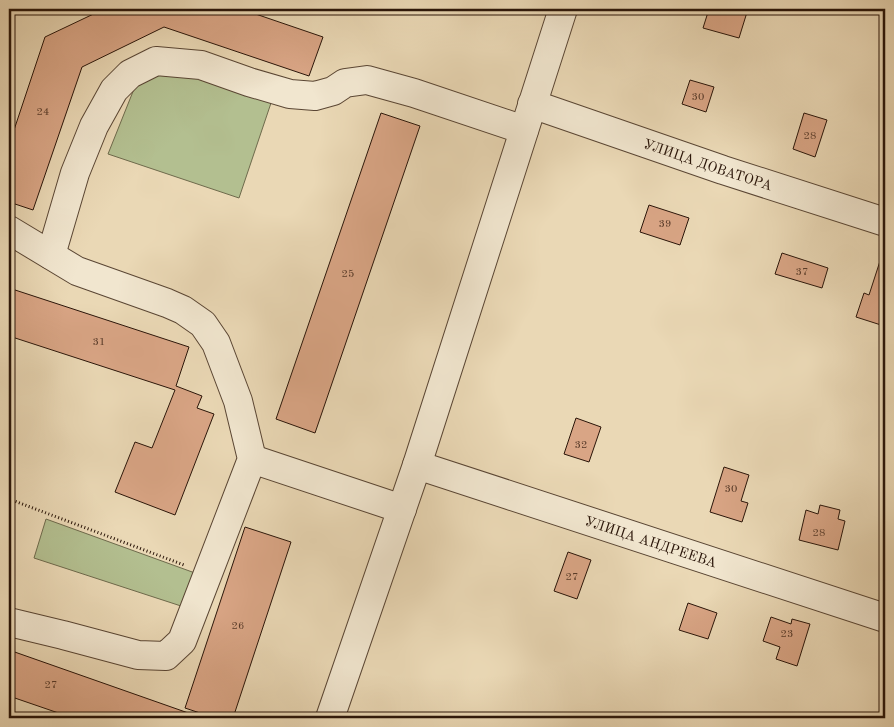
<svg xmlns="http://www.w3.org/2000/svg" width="894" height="727" viewBox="0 0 894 727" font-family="'Old Standard TT',serif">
	<rect width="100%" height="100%" fill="#ead8b5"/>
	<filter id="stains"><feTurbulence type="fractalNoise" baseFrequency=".004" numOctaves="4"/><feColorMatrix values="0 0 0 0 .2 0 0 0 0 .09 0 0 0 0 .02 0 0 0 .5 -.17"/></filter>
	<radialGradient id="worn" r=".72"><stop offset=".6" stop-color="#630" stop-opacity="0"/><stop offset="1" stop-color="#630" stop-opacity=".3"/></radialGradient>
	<g fill="#b3bf90" stroke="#6e6a4c">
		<path d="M193,70L271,103L239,198L108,154L138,79Z"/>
		<path d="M46,519L195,573L181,606L34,558Z"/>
	</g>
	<g fill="#d9a585" stroke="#2a1509">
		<path d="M104,9H241L323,37L309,76L164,27L82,67L33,210L9,202V145L45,37Z"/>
		<path d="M709,9H748L739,38L703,28Z"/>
		<path d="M690,80L714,87L706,112L682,104Z"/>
		<path d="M381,113L420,126L315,433L276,419Z"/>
		<path d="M804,113L827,120L815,157L793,149Z"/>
		<path d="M649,205L689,218L680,245L640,232Z"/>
		<path d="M782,253L828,268L822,288L775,274Z"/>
		<path d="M881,258L885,259V313L881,325L856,317L864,293L869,295Z"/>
		<path d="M9,288L189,347L176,386L202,396L197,408L214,414L175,515L115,492L135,442L152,448L175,390L9,336Z"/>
		<path d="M576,418L601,427L589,462L564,454Z"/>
		<path d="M724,467L749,475L741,501L748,503L742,522L710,512Z"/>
		<path d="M820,505L840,510L838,519L845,521L838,550L799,540L806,510L818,514Z"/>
		<path d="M245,527L291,542L233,718H215L185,708Z"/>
		<path d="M568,552L591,560L577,599L554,591Z"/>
		<path d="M688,603L717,613L708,639L679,630Z"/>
		<path d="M771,617L791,624L792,619L810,624L797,666L776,659L780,647L763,641Z"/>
		<path d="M9,650L194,715V718H73L9,696Z"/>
	</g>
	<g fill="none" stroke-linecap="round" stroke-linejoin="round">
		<defs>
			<g id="minor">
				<path id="s1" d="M532,104L723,170L885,222"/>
				<path d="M9,230L77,271L167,303L183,310L203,324L216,343L238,401L252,459L182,641L166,656L138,655L63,635L9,622"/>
				<path d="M51,255L75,173L94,126L114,90L130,74L156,61L201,65L249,82L290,94L315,96L333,91L345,83L367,80L414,93L524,130"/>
				<path d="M252,459L402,509"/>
				<path id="s2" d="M417,465L885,618"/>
				<path d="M330,718L417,465L563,9"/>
			</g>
		</defs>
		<use href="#minor" stroke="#5a4634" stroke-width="30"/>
		<path stroke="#2a1509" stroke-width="3" stroke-dasharray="1 2.5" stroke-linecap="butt" d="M9,499L184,565"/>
		<use href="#minor" stroke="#f1e6cf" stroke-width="28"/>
	</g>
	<g text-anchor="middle" stroke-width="5" stroke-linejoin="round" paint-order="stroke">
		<g font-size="11" fill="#563928">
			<text x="698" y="100">30</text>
			<text x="43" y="115">24</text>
			<text x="810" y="139">28</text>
			<text x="665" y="227">39</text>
			<text x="802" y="275">37</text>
			<text x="348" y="277">25</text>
			<text x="99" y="345">31</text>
			<text x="581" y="448">32</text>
			<text x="731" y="492">30</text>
			<text x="819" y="536">28</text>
			<text x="572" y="580">27</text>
			<text x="238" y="629">26</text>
			<text x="787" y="637">23</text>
			<text x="51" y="688">27</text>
		</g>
		<g font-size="14" fill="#2a1509" stroke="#f1e6cf">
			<text dy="5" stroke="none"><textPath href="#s1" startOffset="186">УЛИЦА ДОВАТОРА</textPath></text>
			<text dy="5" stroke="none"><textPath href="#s2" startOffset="246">УЛИЦА АНДРЕЕВА</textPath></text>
		</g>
	</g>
	<rect width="894" height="727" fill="none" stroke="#ead8b5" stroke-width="30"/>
	<rect x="10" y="10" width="874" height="707" fill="none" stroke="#2a1509" stroke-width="2.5"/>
	<rect x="15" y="15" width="864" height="697" fill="none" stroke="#2a1509"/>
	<rect width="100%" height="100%" filter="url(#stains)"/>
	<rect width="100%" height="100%" fill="url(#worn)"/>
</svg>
